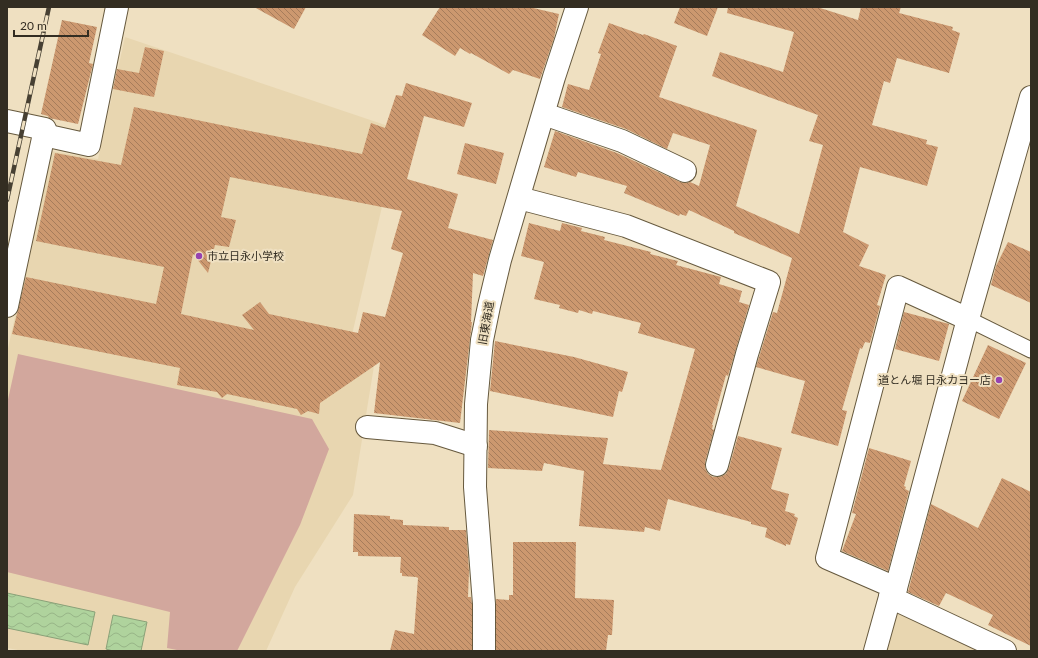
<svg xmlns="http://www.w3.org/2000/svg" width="1038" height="658" viewBox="0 0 1038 658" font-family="Lato,'Noto Sans JP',sans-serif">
	<defs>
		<pattern id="water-waves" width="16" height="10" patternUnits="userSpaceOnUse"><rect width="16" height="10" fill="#afd39d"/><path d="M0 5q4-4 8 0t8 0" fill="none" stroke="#97b587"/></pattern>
		<pattern id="building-back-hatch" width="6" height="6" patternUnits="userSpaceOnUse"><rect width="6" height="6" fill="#cc986f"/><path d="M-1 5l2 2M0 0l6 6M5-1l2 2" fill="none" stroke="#a67c5b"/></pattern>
	</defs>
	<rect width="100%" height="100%" fill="#efe0c1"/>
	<g fill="#e8d6b0">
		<path d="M125,37L400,130L347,356L374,366L353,495L295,587L266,651H23L7,648V353L51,151L98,159Z"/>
		<path d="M897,610L982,651H883Z"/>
	</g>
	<path fill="#d2a79d" d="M18,354L312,419L329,449L300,525L237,651H182L167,648L170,612L7,572V404Z"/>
	<g fill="url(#water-waves)" stroke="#8aa178">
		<path d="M7,593L95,612L88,645L7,628Z"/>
		<path d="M113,615L147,622L141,651H113L106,649Z"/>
	</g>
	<g fill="url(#building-back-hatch)" fill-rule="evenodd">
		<path d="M254,7H306L294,29Z"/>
		<path d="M440,7H529L559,14L554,38L540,79L513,70L509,74L471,53L470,54L460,48L455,56L422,35Z"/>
		<path d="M680,7H718L707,36L674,23Z"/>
		<path d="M728,7H817L858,20L861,7H901L899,13L953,27L952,30L960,33L949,73L897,58L890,83L884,81L872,125L927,140L926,144L938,147L927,186L860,167L843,232L869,245L859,266L886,275L877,305L880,306L870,343L865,342L862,349L860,348L842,410L847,411L838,446L791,433L805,381L756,367L773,312L777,313L792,258L734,233V231L689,210L686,216L680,214L679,216L624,193L627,186L578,172L576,177L544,167L555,131L617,153L680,182L686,183L690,182L699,186L710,145L673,133L667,149L626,129L562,107L568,84L589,90L601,54L598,53L609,23L643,35L644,34L677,46L659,97L757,130L736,206L799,234L823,145L809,141L818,115L712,76L720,52L783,72L794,32L727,13Z"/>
		<path d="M62,20L97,27L89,63L93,64L78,124L49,118L48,116L41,114Z"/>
		<path d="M145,47L164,51L154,97L113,89L117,69L139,73Z"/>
		<path d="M406,83L472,103L464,127L424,116L407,179L458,194L448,228L493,240L483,276L473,273L471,322H472L460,423L374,413L380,362L320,403L319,414L308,411L301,415L297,409L227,394L222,398L217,392L177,385L180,368L12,334L26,277L156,304L164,267L36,241L55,153L121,165L134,107L362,154L371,123L385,128L396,95L402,96ZM230,177L402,211L391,249L403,253L385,317L363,312L358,333L269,314L260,302L242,315L254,330L181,314L193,254L208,273L215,245L229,247L236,220L221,217Z"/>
		<path d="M465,143L504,153L496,184L457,174Z"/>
		<path d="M529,223L560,231L562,223L582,228L581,231L605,237L604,240L651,252L650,254L678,261L676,265L721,277L719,284L742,291L739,302L749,305L728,376L726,375L712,425H713L712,429L714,430L705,462V468L708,474L713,477H720L726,474L729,468L738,436L782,448L771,489L789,494L785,511L795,514L794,516L798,518L790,545L786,544V546L765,537L767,528L751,524V522L668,499L660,531L645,527L644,532L579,526L584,471L544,463L542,471L488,468L489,430L608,438L603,464L661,470L695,349L638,333L641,323L593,311L592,314L579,310L578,313L559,308L560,305L534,299L544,262L521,256Z"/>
		<path d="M1008,242L1031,252V303L991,285L996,266Z"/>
		<path d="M904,312L949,324L939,361L895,349Z"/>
		<path d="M495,341L574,357L628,372L622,392L619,391L613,417L490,391Z"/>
		<path d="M988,345L1026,363L999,419L962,401Z"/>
		<path d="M869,448L911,461L904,486L906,487L905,489L909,491L888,571L842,551L856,514L852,513Z"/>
		<path d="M1002,478L1031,492V646L988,625L993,615L946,593L939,606L908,592L931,504L978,528Z"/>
		<path d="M354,514L390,516V519L403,520V525L449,527V530H466L469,571L468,597H471L472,604V651H390L395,630L414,634L418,578L416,577L402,576V573H400L401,557L358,556V552H353Z"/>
		<path d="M513,542H576L575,598L614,600L612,635H608L606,651H496V599L509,600V595H513Z"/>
	</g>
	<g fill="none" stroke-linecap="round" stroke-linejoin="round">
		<defs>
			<path id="service" d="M968,319L1031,350"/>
			<g id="minor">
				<path d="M544,114L622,141L685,171"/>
				<path d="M7,121L45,129L7,306"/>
				<path d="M44,135L89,145L117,7"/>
				<path d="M519,198L626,226L769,282L747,354L717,465"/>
				<path d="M367,427L435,433L476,446"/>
				<path d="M896,588L827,558L898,287L968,319"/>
				<path d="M890,597L1005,651"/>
				<path d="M484,651V604L475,487L476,404L482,340L489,306L500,260L554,77L577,7"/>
				<path d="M875,651L890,597L896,588L968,319L1031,97"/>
			</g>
		</defs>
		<use href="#service" stroke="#66593e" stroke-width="17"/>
		<use href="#minor" stroke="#66593e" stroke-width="24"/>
		<use href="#service" stroke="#fff" stroke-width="15"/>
		<use href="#minor" stroke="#fff" stroke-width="22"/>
		<defs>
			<path id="rail" d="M7,200L49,7"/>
		</defs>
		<use href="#rail" stroke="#474033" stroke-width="4.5"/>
		<use href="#rail" stroke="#efe0c1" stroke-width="3" stroke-dasharray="9" stroke-linecap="butt"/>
	</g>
	<g fill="#9642b0" stroke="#efe0c1" stroke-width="1.5">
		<circle cx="199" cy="256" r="4"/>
		<circle cx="999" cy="380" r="4"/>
	</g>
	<g text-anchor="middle" stroke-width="4" stroke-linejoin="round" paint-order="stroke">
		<g font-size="11" fill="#332d22" stroke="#efe0c1" text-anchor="start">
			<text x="207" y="260">市立日永小学校</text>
			<text x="991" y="384" text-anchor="end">道とん堀 日永カヨー店</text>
		</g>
		<g font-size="11" fill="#332d22" stroke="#efe0c1">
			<text transform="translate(486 323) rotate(-80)" y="4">旧東海道</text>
		</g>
	</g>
	<rect width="1038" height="658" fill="none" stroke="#332d22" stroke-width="16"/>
	<path d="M14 30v6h74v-6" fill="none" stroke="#332d22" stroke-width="2"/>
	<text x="20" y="30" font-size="12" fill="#332d22" stroke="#efe0c1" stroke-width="3" paint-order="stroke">20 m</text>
</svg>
